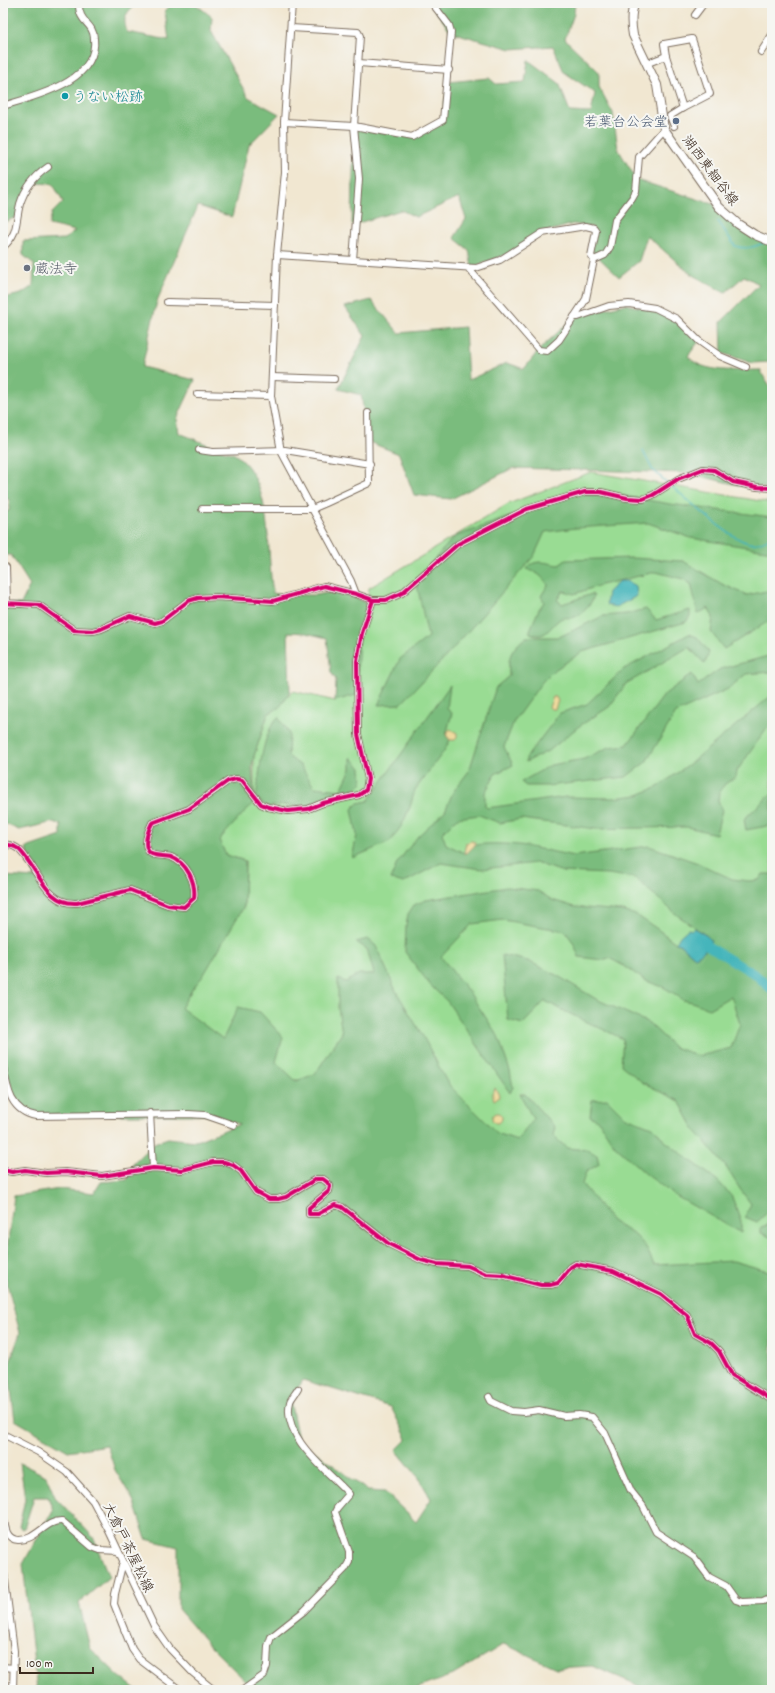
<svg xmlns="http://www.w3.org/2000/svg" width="775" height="1693" viewBox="0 0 775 1693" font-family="Dekko,'Klee One',sans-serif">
	<rect width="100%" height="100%" fill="#f6f6f2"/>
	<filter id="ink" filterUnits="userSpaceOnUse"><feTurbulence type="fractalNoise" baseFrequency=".025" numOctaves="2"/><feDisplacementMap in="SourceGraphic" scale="8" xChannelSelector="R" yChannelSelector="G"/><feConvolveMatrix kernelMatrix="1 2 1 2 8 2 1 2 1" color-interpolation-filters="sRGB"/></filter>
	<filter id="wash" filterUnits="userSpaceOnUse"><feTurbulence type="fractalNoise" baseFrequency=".012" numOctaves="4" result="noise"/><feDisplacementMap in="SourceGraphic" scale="16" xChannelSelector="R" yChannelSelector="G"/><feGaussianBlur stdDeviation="0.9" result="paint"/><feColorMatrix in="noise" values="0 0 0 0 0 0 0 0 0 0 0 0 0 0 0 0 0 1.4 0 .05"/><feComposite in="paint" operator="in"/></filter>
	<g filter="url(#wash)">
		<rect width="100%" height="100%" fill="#f1e7d1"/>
		<path fill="#99dc93" stroke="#6a8358" d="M591,472L772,503V1292L646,1276L342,1033L323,1080H248L176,1008L244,907L245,861L226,855L217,838L254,802V756L268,714L293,691L335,701L340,669L367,604L369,588L508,504Z"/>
		<g fill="#7abc7d" stroke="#5a734e" fill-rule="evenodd">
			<path d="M3,3H137C126,13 122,17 127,32L169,40L165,11L173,3H194L212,17L211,31L248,97L279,114L249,145L232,217L198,206L157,301L142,367L195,380L177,419L179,433C193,438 207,445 221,450C226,452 232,452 236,455C274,482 266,552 273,593L281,595H316L343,590L367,604L359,636L356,695L335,701L336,680L331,672L327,638L306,633L288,632L290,691L280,707L268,714L254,756L252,766L254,802L219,840L226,855L245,861L244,906L203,976L193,988L181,1008L223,1039L238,1007L260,1012L283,1037L276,1062L296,1081L315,1074L342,1033L338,1008V979L346,982L359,974H374L367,949L356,942L368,939L376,946L396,991L424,1038L448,1084L497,1133L517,1140L533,1119L520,1094H525L555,1127L553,1136L567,1148L588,1150L597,1155L599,1164L586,1172L582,1184L612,1221L636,1236L646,1247L654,1265L733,1261L772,1272V1690H645L633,1683L592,1666L556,1668L504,1644L455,1674L412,1690H255L211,1647L178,1609V1547L146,1539L133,1500L115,1470L107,1445L68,1451L15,1420L8,1368L20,1333L4,1272L14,1196L60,1189L94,1193L101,1182L127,1180L134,1162L154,1143L168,1138L196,1141L240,1124L205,1115H32L17,1106L3,1057V876L35,878L26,848L61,836V825L54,822L19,830L3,823V603L21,604L30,585L11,555H3V512L9,511V499L3,498V298L21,294L33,286L34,264L23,255V241L65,239L75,231L49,225L52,213L63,202L53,184L36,183L21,197L16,217L3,223V117L5,116L3,86ZM303,1380L391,1407L407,1439L396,1450L419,1478L431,1499L416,1522L385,1492L368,1491L298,1439L290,1401Z"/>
			<path d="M430,3H575L574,14L565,39L599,72V87L613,113L618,149L637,180L713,204L738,224L772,241V364L771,362L752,363L722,353L721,322L759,284L744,276L725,293L691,274L647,236L639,261L619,277L592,251V227L573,224L542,233L517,250L472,268L469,250L454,238L466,219L459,197L416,217L401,210L352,225L354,126L410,137L442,119L448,82L489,78L496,84L525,82L528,60L559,83L570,112L591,113L595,93L564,72L553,46L511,49L451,32Z"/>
			<path d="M371,300L399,333L465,327L468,380L507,363L524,369L539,350L574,317L625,304L665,313L699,341L688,356C702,374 739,370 760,370L772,389V488L746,487L687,473L513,468L451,499L414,495L399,454L369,442L361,395L338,389L365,336L345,307Z"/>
			<path d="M585,489L670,504L772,517V551L691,538L648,523L576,528L545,532L534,556L451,651L401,704L378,705L400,659L428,637L416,580L454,537Z"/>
			<path d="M632,558L683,561L722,584L747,595L772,590V619L724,649L711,632L713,617L708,608L698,614L691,584L683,579L656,572L601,585L574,594L563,591L557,600L562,604L592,594L594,596C590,606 582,616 571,618C569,618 564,617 562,618C550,624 548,641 530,633V630L539,609L544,602L541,596L548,585C542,576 537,572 526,569C535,558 546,563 559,565L566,560Z"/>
			<path d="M646,609L656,620L690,610V616L686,622L582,652L553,671L542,682L514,721L504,747L513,765L495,774L485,793V806L487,808L566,797L613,798L638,795L658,787L692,762L772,695V725L766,729L737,771L736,777L725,784L719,792L718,800L722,810L716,834L687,827L596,829L521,819L500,823L479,815L457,818L442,833L446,844L464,853H467C469,851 472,847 474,846C481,842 522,844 530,847L574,856L649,846L698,863L732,879L749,881L759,880L763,874H772V1208L757,1222L745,1217L751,1204L740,1189L726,1167L694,1129L679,1101L642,1082L621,1065L623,1039C597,1026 570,1015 545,1001L523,1024L508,1020L502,955L528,961L558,976L596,999L649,1023L674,1047L699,1056L731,1048L740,1024L731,996L709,1009L692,1002L683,1000L675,994L663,987L646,981L624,966L609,958L602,960L579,957L573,942L565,931L503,920L472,924L441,957L469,992L498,1036L510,1071L513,1087L510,1093L447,1001L431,986L405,952L406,926L408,914L414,905L426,900L507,887L538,891L552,900L575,907L622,911L636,915L656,928L676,943L681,945L695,957L708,948L707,936L677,915L635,878L608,874L563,872L536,863L482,869L441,863L403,883L391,879L397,863L418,836L445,811L453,792L469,771L496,687L509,676C508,655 510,651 526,637H559L603,616L626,614Z"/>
			<path d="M689,634L697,637L709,652L705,664L689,647L626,684L609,707L578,727L550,750L526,762V758L560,713L587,704L624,669Z"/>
			<path d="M772,655V672L746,674L728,689L676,713L646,762L626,777L547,786H526L521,782L551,765L584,759L609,747L627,745L665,694L692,674L698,685L720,669Z"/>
			<path d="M450,685L447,709L452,713L446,735L450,740L444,751L415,790L410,807L402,825L390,842L352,858L357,835L352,809L358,803L368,801Z"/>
			<path d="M278,717L289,733L288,756L301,766L314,787L341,790L351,769V757L361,768L362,783L352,792L309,806L282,805L268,807L256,798C260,773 261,735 278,717Z"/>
			<path d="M772,793V825L746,830L744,819Z"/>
			<path d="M607,1099L624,1116L654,1128L665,1141L718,1181L732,1197L741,1221V1233L674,1195L646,1174L615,1146L599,1121L590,1116L592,1100Z"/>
			<path d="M770,1224H772V1238L761,1233V1227Z"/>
			<path d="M20,1463L46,1476L55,1497L93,1537L109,1577L79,1603L90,1648L119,1676L137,1690H37L23,1564L53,1510L48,1497H34L24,1529L19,1527L25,1499Z"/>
		</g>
		<g fill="#eeda9e" stroke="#94825e">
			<path d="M553,697H556L558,701L555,709H551L549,707Z"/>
			<path d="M450,729L457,733V738L455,740H450L446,735Z"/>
			<path d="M471,841L475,842V845L467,853H464L466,843Z"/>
			<path d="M495,1088L498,1091L499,1097L494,1100L492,1093Z"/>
			<circle cx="497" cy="1118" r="5"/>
		</g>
		<g fill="#45b5bb" stroke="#40706c">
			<path d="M620,581H626L636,586L637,596L616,607L606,605L608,592Z"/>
			<path d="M694,928L707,936L711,940C709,947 701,955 695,957L681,945L676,943L680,936L688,929L692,930Z"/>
		</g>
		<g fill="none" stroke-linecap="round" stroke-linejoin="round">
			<g stroke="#45b5bb" stroke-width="1.5">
				<path d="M718,221L735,246C746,250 755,247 765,242"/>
				<path d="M643,451L652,469L668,484"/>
				<path d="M671,486C690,501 728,538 749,543C757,545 765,541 772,536"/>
			</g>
			<path stroke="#45b5bb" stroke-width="9" d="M708,946L756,975L772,990"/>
		</g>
	</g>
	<g filter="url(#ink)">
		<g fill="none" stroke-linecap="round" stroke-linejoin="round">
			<defs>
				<g id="minor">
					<path d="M292,3L284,122L285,172L277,255L271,396L281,451L351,581L356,594"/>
					<path d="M695,15L704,3"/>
					<path d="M291,28L358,32L360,36L354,126L359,179L353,260"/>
					<path d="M692,39L710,94L683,108L666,56L664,44Z"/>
					<path d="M761,52L772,35"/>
					<path d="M359,63L449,70"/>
					<path d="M648,63L666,56"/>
					<path d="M3,106C35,96 99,82 94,38C93,22 78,23 79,3"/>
					<path d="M284,122L354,126L412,137L443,120L451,32L449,25L432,3"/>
					<path d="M674,126L670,116L683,108"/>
					<path d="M3,247C19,233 15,223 20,204C25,188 35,176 48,167"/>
					<path d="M277,255L476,268L500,260L542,233L586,226L594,228L596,231L591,256L594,260L586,299L559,340L547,351L539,350L468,268"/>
					<path d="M594,260L605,255L610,247L615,220L632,198L636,191L639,157L664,129"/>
					<path d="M167,302L275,305"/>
					<path d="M574,317H578L609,306L629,304L655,308L677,319L699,341L720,356L746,367"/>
					<path d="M272,377L334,379"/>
					<path d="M197,394L271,396"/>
					<path d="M199,450L213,452L285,450L370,464"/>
					<path d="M202,509H312L326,503L369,483L368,413"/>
					<path d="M3,568L6,567L7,604"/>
					<path d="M3,603L39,605L74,630L93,631L101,629L130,616L155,623L162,621L188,601L198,598L217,597L273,601L324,586L356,594L373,600H386L402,593L458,544L527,509L585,492H601L627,498L643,499L653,495L678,479L703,469L714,470L733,482L757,487L772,488"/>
					<path d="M3,844C7,845 12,845 15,847C20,849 23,854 26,858C41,877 49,905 77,903L130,890L168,905L184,907L194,898C196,882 187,863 171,857C165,855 155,857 150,853C142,845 148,831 152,823L189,809L228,781L236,779L242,780L261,804L268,807L288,811L308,809L323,803L359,795L366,790L368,779L358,734L357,661L362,633L373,600"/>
					<path d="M3,1066C7,1088 10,1111 36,1116L188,1114L205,1115L234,1125"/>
					<path d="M150,1113L153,1168"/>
					<path d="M3,1170L12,1172L25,1170L46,1173L66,1172L102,1176L153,1168L182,1170L213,1162H224L233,1165L241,1171L256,1192L269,1199H278L286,1197L316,1179H323L327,1182L330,1186L329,1191L309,1208V1214H318L335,1205L342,1207L389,1244L421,1260L437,1264L468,1266L486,1274L502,1275L541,1285H550L558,1283L571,1267L576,1264L613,1271L661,1294L687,1315L695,1334L711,1343L719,1351L732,1375L772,1400"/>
					<path d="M489,1397L491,1401L511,1411L524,1412L539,1410L564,1416L579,1415L592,1417L605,1433L631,1491L643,1506L656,1532L694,1557L709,1577L726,1586L736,1600L742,1602L763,1601L772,1597"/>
					<path d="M3,1434L38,1452L67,1472L93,1501L109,1531L154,1626L170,1649L193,1673L214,1690"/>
					<path d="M3,1513C5,1523 4,1539 18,1540C36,1541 45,1520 62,1521L92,1547L100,1550L118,1551"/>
					<path d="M123,1562L115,1594L114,1604L132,1649L139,1659L180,1690"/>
					<path d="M3,1565L14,1651L13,1690"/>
					<path d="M3,1667L14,1668"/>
					<path d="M243,1690L264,1675L267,1666L268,1646L271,1637L304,1611L345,1569L349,1562V1552L335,1512L337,1508L349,1494C328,1471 281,1437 290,1402C291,1398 296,1393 298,1389"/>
				</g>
				<path id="major" d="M635,3C630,13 631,24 633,35L657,85L664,129L719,207L738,224L755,235L772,242"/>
			</defs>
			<use href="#minor" stroke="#7b6c5d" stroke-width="8"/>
			<use href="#major" stroke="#7b6c5d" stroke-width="10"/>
			<use href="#minor" stroke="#fff" stroke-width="6"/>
			<use href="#major" stroke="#fff" stroke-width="8"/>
			<defs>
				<g id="cycleway">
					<path d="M3,603L39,605L74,630L93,631L101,629L130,616L155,623L162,621L188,601L198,598L217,597L273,601L324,586L356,594L373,600H386L402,593L458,544L527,509L585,492H601L627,498L643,499L653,495L678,479L703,469L714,470L733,482L757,487L772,488"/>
					<path d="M3,844C7,845 12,845 15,847C20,849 23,854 26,858C41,877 49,905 77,903L130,890L168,905L184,907L194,898C196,882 187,863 171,857C165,855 155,857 150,853C142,845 148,831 152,823L189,809L228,781L236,779L242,780L261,804L268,807L288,811L308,809L323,803L359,795L366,790L368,779L358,734L357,661L362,633L373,600"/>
					<path d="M3,1170L12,1172L25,1170L46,1173L66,1172L102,1176L153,1168L182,1170L213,1162H224L233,1165L241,1171L256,1192L269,1199H278L286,1197L316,1179H323L327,1182L330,1186L329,1191L309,1208V1214H318L335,1205L342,1207L389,1244L421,1260L437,1264L468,1266L486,1274L502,1275L541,1285H550L558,1283L571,1267L576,1264L613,1271L661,1294L687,1315L695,1334L711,1343L719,1351L732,1375L772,1400"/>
				</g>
			</defs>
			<use href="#cycleway" stroke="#f6f6f2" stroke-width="6"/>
			<use href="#cycleway" stroke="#d6006c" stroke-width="4"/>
		</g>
	</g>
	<circle fill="#0f9aa8" stroke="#f6f6f2" stroke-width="1.5" cx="65" cy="96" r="4"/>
	<circle fill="#5c6f8a" stroke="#f6f6f2" stroke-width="1.5" cx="676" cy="121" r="4"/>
	<circle fill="#6b7280" stroke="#f6f6f2" stroke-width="1.5" cx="27" cy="268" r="4"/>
	<g text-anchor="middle" stroke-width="4" stroke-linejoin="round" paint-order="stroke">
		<g font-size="14" fill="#0d838f" stroke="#f6f6f2" text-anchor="start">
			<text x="73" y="101">うない松跡</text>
		</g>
		<g font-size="14" fill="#4e5e75" stroke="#f6f6f2" text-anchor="end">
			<text x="668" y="126">若葉台公会堂</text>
		</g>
		<g font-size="14" fill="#3b2a1e" stroke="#f6f6f2">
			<text transform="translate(711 170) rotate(53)" y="5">湖西東細谷線</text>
			<text transform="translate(129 1547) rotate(64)" y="5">大倉戸茶屋松線</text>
		</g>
		<g font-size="14" fill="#5b616d" stroke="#f6f6f2" text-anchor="start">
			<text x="35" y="273">蔵法寺</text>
		</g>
	</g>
	<rect width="775" height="1693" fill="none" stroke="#f6f6f2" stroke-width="16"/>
	<path d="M20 1667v6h73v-6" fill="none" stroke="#3b2a1e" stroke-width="2"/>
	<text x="26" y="1667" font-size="12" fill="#3b2a1e" stroke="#f6f6f2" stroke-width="3" paint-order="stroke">100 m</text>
</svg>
